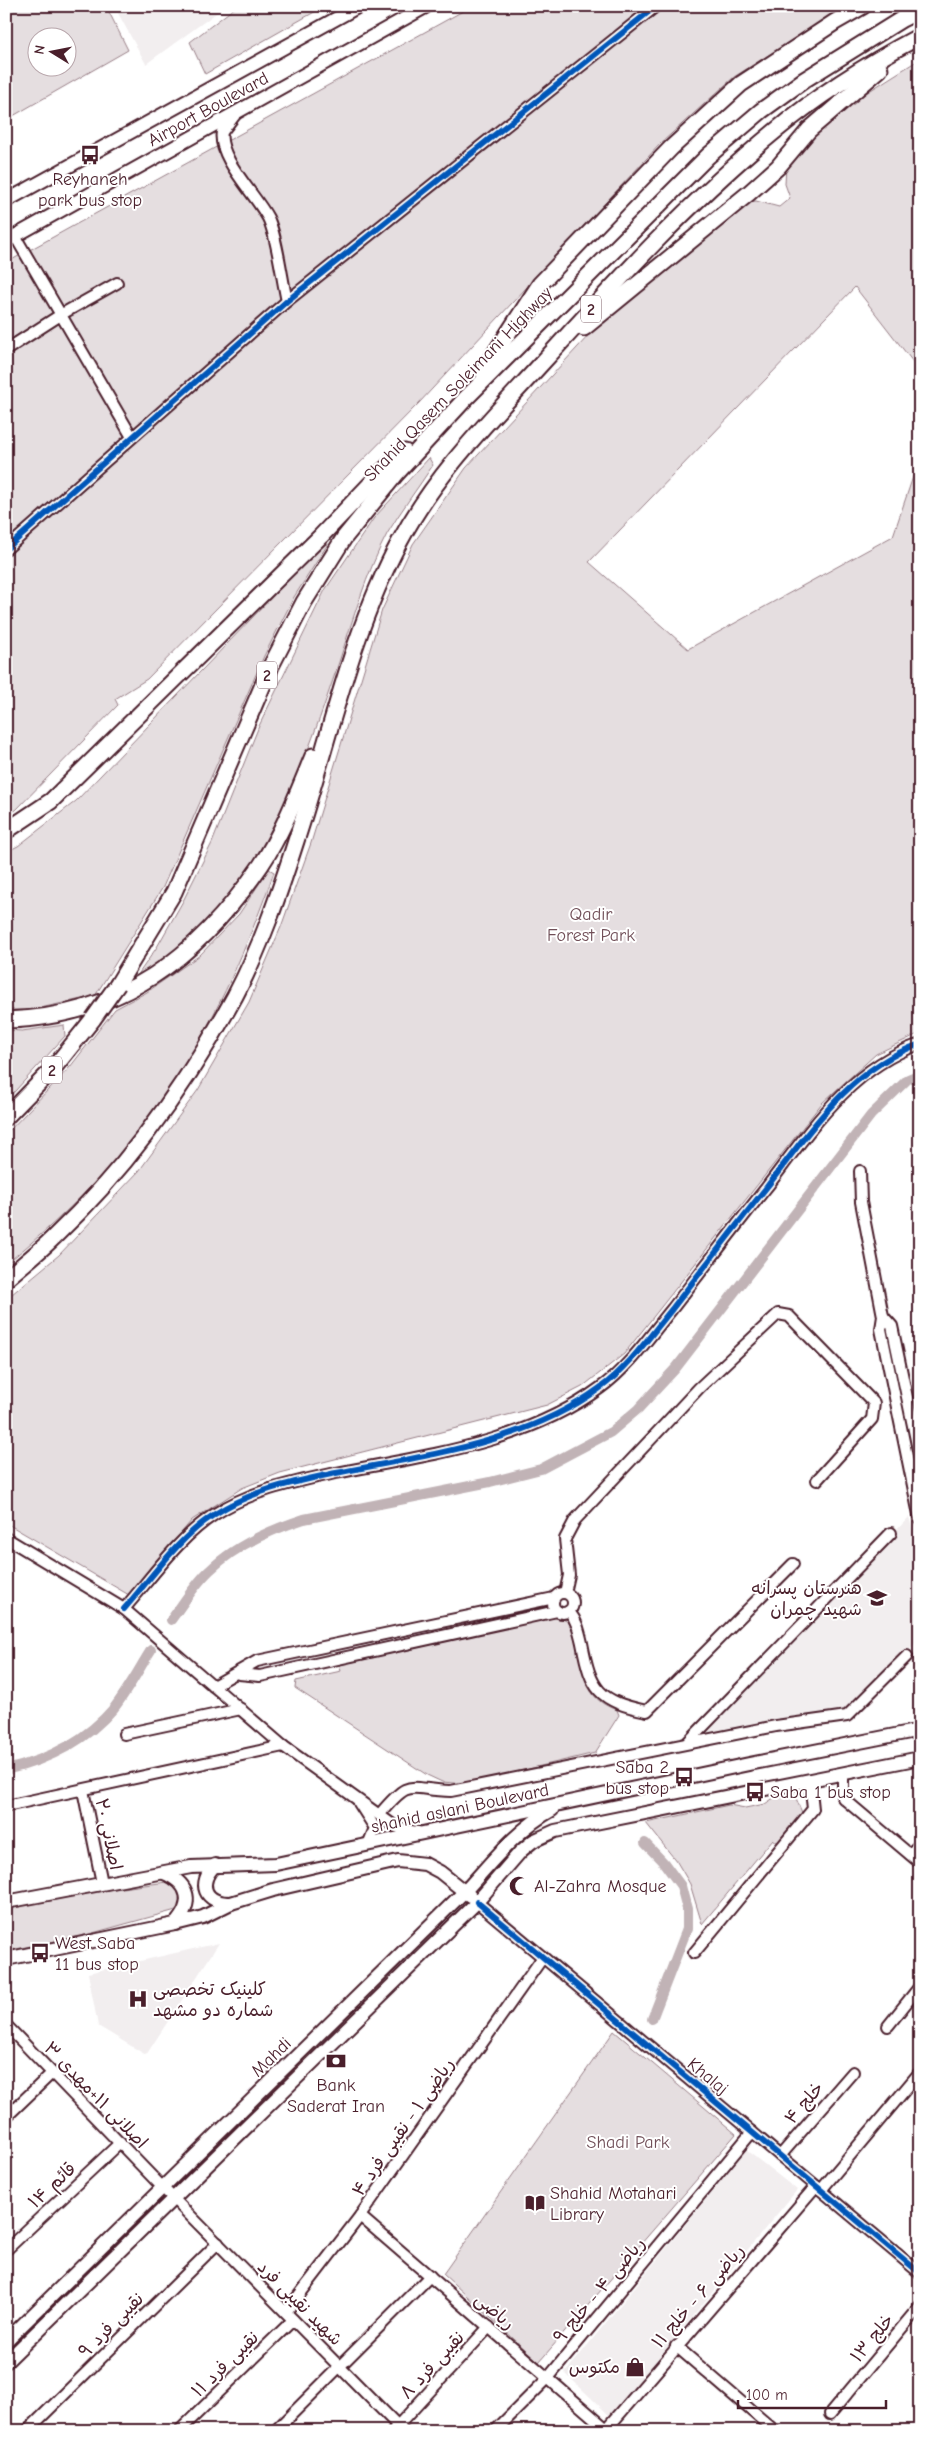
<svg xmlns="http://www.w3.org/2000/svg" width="926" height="2437" viewBox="0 0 926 2437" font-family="'Comic Neue','Playpen Sans Arabic',sans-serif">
	<rect width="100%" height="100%" fill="#fff"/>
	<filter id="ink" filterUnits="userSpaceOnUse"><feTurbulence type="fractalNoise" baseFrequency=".02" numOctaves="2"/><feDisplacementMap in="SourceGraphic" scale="10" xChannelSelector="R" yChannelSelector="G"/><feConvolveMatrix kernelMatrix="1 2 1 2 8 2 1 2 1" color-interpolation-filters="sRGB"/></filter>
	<g filter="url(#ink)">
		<g fill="#f2eeef">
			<path d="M114,6H226L146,64Z"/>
			<path d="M909,1517L920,1556V1639L844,1711L698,1741Z"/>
			<path d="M219,1943L146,2055L98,2026L88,1973Z"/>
			<path d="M746,2150L797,2190L610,2416L565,2373Z"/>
		</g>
		<g fill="#e5dee0" stroke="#987e86" fill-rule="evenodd">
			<path d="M6,6H106L128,50L6,120ZM38,38H68V68H38Z"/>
			<path d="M237,6H325L205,74L190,42Z"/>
			<path d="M472,6H845L734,77L661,143L419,403L147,679L115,699L118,705L16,810L6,816V263Z"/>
			<path d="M920,59V371L855,287L589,562L688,649L893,536L920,456V1033L876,1054L822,1103L624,1354L582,1387L547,1405L280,1473L242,1488L192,1520L129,1595L6,1523V1299L59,1255L139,1171L198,1090L249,1002L281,927L311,843L382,610L413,544L466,468L589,335L748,202L756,201L779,207L790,198L785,184L786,166L819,126L847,105Z"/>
			<path d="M429,458L433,465C418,488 401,510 387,534C366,574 353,619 339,662C305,762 271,866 191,939C174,954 153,966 135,979L157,947L183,901L212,843L259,726L325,590L374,518Z"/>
			<path d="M326,541L328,544L294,597L264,656L163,887L95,996L31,1010H6V852L18,846L76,801Z"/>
			<path d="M269,869L274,872C249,943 218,1014 177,1078C133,1149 71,1211 6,1264V1134L70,1067L115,1009L147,992L200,955L239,914Z"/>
			<path d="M64,1025L65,1036L6,1101V1030L22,1031Z"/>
			<path d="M557,1617C600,1629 560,1691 617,1710L619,1715L595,1753L466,1784L442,1782L427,1775L295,1688L296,1681L341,1671L339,1665Z"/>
			<path d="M793,1791L803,1815L778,1843L773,1839L702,1924L690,1884L677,1862L646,1823L729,1805L745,1808L765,1804L778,1795Z"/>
			<path d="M167,1882L176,1884L182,1901L176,1910L89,1934L6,1951V1908L77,1894Z"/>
			<path d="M614,2031L736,2134L539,2362L443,2274Z"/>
		</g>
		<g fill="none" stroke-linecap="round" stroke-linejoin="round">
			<g stroke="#c1b3b6" stroke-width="10">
				<path d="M171,1620C183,1604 194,1585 209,1571C235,1545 270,1530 304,1519L490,1482L541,1469L611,1432L638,1409L676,1368L871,1115L908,1079L920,1074"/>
				<path d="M6,1770C48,1760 86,1741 114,1708C128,1690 139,1669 151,1650"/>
				<path d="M645,1843L664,1863L681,1886L687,1909V1929L652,2019"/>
			</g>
			<defs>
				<g id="minor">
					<path d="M235,115L222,132C217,157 256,195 268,218C277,236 282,280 287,301"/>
					<path d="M15,236L132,437"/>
					<path d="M6,350L62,314L117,283"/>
					<path d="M6,549L287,301L656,6"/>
					<path d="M860,1171L861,1202L883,1316L881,1329L920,1520"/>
					<path d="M883,1316L892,1326L920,1459"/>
					<path d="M6,1538L124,1609L283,1746L393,1825L404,1830L418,1832"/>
					<path d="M565,1593L569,1575L565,1539L575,1520L699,1388L778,1314L789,1316L874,1403L872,1419L817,1480"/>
					<circle cx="563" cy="1603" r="10"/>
					<path d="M124,1609C152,1577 179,1537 215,1514C252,1490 294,1482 336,1473C426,1455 524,1444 600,1388C628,1368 650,1336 672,1309C703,1269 734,1228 766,1188C809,1132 850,1068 920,1044"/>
					<path d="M569,1611C577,1621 579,1630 582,1643C591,1690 598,1701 647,1711L793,1564"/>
					<path d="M239,1674L260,1676L557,1611"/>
					<path d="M213,1686L257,1661L554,1598"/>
					<path d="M124,1734L241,1709"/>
					<path d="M688,1742L891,1533"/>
					<path d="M843,1774V1798L920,1863"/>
					<path d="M83,1790L102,1883"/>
					<path d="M359,1803L375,1828L368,1845"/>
					<path d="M6,1806L283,1746"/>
					<path d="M380,1814C412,1776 408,1790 451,1791L776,1726L847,1716L907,1656"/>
					<path d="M910,1854L920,1844"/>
					<path d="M477,1902L920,2273"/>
					<path d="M694,1953L813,1809L810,1781"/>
					<path d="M6,2025L163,2188L403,2431"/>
					<path d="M888,2026L920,1986"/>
					<path d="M6,2117L52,2073"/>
					<path d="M780,2156L853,2072"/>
					<path d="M821,2190L920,2072"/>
					<path d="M360,2216L609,2431"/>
					<path d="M6,2250L120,2143"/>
					<path d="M286,2312L360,2216L543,1957"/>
					<path d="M676,2346L775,2431"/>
					<path d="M830,2414L920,2306"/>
					<path d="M27,2431L218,2243"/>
					<path d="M179,2431L293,2320"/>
					<path d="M275,2431L430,2276"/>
					<path d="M393,2431L489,2327"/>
					<path d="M495,2431L548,2378L752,2132"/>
					<path d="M605,2431L816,2186"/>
				</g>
				<g id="major">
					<path d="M6,201L359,6"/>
					<path d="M6,241L427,6"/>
					<path d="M215,1865C197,1884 204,1903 231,1903"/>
					<path d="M164,1873C190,1884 194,1903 175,1924"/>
					<path d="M6,1902L191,1867L276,1864L749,1764L920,1730"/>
					<path d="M6,1959L175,1924L203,1917L231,1903L273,1890L398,1861L425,1864L440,1872L470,1896"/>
					<path d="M6,2341L465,1891C492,1862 517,1829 552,1810"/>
					<path d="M6,2362L477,1902L521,1851L533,1841L555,1831L920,1758"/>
				</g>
				<g id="highway">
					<path d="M584,328L749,193L778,167L809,130L880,69"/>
					<path d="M483,372L540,284L671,148L741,84L835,22L863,6"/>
					<path d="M6,831L51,801L321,536L381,473L405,452"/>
					<path d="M118,984L174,892L271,666L304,602L344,538L396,474L466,398L708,156L761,111L804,80L902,19L920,10"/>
					<path d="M6,1020C121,1017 198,957 261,865C283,832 298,792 313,756"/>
					<path d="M6,1117L52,1070L93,1019"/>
					<path d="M6,1279C22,1265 39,1252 54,1237C127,1168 187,1084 235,996C261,947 279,894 296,841C329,741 350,634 400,541C436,473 492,418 543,362C616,282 690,201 774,132C818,95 869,63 920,36"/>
				</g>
			</defs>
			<use href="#minor" stroke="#4a1f2b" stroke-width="14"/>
			<use href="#major" stroke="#4a1f2b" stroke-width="16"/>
			<use href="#highway" stroke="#4a1f2b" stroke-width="19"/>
			<use href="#minor" stroke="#fff" stroke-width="10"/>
			<use href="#major" stroke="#fff" stroke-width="12"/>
			<use href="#highway" stroke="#fff" stroke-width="15"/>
			<defs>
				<path id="highway-bridge" d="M93,1019L118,984"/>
			</defs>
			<use href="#highway-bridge" stroke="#4a1f2b" stroke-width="19" stroke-linecap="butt"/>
			<use href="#highway-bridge" stroke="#fff" stroke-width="15"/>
			<defs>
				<g id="cycleway">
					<path d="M6,549L287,301L656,6"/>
					<path d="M124,1609C152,1577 179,1537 215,1514C252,1490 294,1482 336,1473C426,1455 524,1444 600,1388C628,1368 650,1336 672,1309C703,1269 734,1228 766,1188C809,1132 850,1068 920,1044"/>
					<path d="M477,1902L920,2273"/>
				</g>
			</defs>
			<use href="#cycleway" stroke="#fff" stroke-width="9"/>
			<use href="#cycleway" stroke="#0057b8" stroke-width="6"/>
		</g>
	</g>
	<defs>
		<symbol id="bus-bare" viewBox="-9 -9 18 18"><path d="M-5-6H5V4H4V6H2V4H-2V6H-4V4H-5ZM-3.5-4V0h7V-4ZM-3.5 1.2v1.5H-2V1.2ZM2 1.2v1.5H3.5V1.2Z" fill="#4a1f2b" stroke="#fff" stroke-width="2.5" paint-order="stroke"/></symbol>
		<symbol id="school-bare" viewBox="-9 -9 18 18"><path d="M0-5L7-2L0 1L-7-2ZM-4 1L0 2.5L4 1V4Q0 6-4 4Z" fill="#4a1f2b" stroke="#fff" stroke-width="2.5" paint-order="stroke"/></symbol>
		<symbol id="mosque-bare" viewBox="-9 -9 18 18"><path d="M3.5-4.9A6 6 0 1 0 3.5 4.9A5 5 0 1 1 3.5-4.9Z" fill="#4a1f2b" stroke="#fff" stroke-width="2.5" paint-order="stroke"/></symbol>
		<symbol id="hospital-bare" viewBox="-9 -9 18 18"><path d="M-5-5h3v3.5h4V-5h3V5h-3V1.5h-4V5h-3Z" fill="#4a1f2b" stroke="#fff" stroke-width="2.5" paint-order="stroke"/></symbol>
		<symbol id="bank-bare" viewBox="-9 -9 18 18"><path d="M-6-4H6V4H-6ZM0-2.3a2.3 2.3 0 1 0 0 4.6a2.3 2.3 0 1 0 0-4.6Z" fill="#4a1f2b" stroke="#fff" stroke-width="2.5" paint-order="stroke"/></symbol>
		<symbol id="library-bare" viewBox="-9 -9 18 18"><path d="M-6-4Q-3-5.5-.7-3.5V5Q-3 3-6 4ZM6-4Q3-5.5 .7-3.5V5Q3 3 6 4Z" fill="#4a1f2b" stroke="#fff" stroke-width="2.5" paint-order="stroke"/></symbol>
		<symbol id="shop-bare" viewBox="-9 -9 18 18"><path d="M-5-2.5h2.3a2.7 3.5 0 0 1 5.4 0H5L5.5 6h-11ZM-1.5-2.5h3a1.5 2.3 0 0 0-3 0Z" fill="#4a1f2b" stroke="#fff" stroke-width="2.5" paint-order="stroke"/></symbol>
	</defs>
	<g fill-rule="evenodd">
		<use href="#bus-bare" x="76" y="141" width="28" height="28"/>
		<use href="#school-bare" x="863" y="1584" width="28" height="28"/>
		<use href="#bus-bare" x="670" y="1763" width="28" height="28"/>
		<use href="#bus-bare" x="741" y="1778" width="28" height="28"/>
		<use href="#mosque-bare" x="505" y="1872" width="28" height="28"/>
		<use href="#bus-bare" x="26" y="1939" width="28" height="28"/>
		<use href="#hospital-bare" x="124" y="1985" width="28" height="28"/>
		<use href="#bank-bare" x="322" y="2047" width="28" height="28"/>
		<use href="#library-bare" x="521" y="2189" width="28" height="28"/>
		<use href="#shop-bare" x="621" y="2353" width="28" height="28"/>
	</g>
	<g text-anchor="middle" stroke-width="4" stroke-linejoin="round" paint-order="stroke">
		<g fill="#fff" stroke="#80626b" stroke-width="1">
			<rect x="581" y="295.5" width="20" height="27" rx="4"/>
			<rect x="257" y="661.5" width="20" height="27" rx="4"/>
			<rect x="42" y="1056.5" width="20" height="27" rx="4"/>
		</g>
		<g font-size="16" font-weight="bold" fill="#4a1f2b">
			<text x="591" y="315">2</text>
			<text x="267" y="681">2</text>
			<text x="52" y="1076">2</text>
		</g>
		<g font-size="18" fill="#4a1f2b" stroke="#fff">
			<text transform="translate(208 109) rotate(-29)" y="6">Airport Boulevard</text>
			<text transform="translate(458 384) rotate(-46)" y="6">Shahid Qasem Soleimani Highway</text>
			<text transform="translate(460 1808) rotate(-12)" y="6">shahid aslani Boulevard</text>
			<text transform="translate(109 1834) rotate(78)" y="6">اصلانی ۲۰</text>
			<text transform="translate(271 2057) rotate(-44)" y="6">Mahdi</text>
			<text transform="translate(708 2076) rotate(40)" y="6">Khalaj</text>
			<text transform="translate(96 2095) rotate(46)" y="6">اصلانی ۱۱+مهدی ۳</text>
			<text transform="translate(804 2103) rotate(-49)" y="6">خلج ۴</text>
			<text transform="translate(403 2127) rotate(-55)" y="6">ریاضی ۱ - نقیبی فرد ۴</text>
			<text transform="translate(52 2185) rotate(-43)" y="6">قائم ۱۴</text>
			<text transform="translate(599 2290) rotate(-50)" y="6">ریاضی ۴ - خلج ۹</text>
			<text transform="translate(698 2296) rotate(-49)" y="6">ریاضی ۶ - خلج ۱۱</text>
			<text transform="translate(300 2303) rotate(45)" y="6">شهید نقیبی فرد</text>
			<text transform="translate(495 2311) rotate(41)" y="6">ریاضی</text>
			<text transform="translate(111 2325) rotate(-45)" y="6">نقیبی فرد ۹</text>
			<text transform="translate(872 2338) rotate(-50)" y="6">خلج ۱۳</text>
			<text transform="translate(225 2364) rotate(-44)" y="6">نقیبی فرد ۱۱</text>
			<text transform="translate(432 2365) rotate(-47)" y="6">نقیبی فرد ۸</text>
		</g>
		<g font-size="18" fill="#4a1f2b" stroke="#fff" text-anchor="start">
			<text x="90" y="185" text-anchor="middle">Reyhaneh<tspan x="90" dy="21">park bus stop</tspan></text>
			<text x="862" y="1594" text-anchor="end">هنرستان پسرانه<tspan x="862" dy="21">شهید چمران</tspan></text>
			<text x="669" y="1773" text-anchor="end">Saba 2<tspan x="669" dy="21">bus stop</tspan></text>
			<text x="770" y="1798">Saba 1 bus stop</text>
			<text x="534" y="1892">Al-Zahra Mosque</text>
			<text x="55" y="1949">West Saba<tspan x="55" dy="21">11 bus stop</tspan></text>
			<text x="153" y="1995">کلینیک تخصصی<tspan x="153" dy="21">شمار‌ه دو مشهد</tspan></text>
			<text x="336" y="2091" text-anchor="middle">Bank<tspan x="336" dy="21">Saderat Iran</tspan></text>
			<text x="550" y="2199">Shahid Motahari<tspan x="550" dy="21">Library</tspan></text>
			<text x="620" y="2373" text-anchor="end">مکتوس</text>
		</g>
		<g font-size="18" fill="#714f58" stroke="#fff">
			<text x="591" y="920">Qadir<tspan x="591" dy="21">Forest Park</tspan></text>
			<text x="628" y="2148">Shadi Park</text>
		</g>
	</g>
	<rect width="926" height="2437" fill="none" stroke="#fff" stroke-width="25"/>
	<rect x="12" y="12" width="901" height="2412" fill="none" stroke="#4a1f2b" stroke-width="2" filter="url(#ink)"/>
	<g transform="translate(52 52) rotate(280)"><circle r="24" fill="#ffffff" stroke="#b7a5aa"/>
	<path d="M0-4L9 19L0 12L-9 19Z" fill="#4a1f2b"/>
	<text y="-8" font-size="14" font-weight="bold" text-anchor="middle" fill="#4a1f2b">N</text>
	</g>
	<path d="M738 2400v8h148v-8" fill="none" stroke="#4a1f2b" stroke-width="2.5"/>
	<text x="746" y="2400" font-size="15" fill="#4a1f2b" stroke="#ffffff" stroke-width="4" paint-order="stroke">100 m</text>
</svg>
